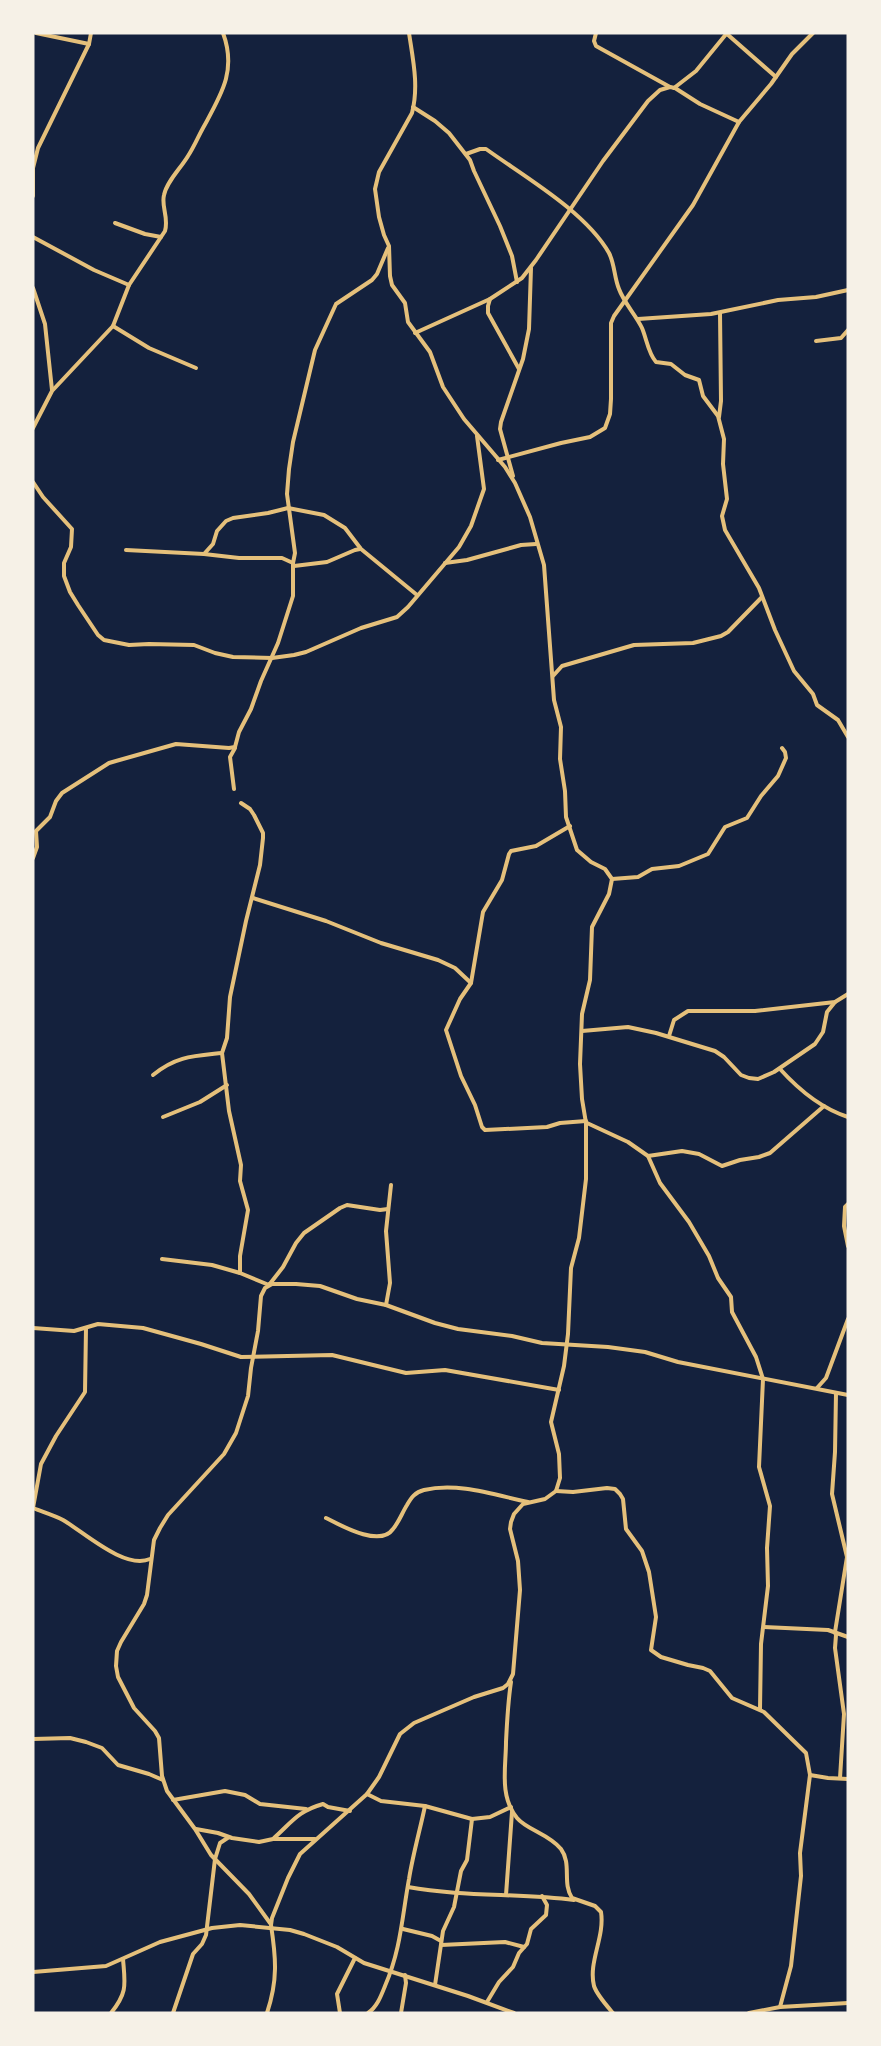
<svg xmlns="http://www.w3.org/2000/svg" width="881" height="2046" viewBox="0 0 881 2046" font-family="'Noto Sans',sans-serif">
	<rect width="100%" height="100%" fill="#14213d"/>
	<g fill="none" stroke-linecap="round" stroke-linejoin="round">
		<g stroke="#e5c07b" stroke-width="4">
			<path d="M36,33L89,44"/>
			<path d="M596,33L594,41L596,46L670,87"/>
			<path d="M727,34L776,77"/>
			<path d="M674,88L696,71L727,33"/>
			<path d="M413,107L435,121L449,133L470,160L474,171L500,226L512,256L517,282"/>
			<path d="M466,154L480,149H486C525,177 586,212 609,253C615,265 614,277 619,289C624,303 636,315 642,328C647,340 648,353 656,362L671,364L685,375L699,380L703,396L718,416L724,439L723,464L727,499L722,516L725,530L759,588L775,630L794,671L813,694L817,705L838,720L848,737"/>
			<path d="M33,196V168L38,148L89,44L91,33"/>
			<path d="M115,223L145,234L161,237"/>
			<path d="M33,237L94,270L129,285"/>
			<path d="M33,288L45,324L52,390"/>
			<path d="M490,299L488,306V313L519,369"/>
			<path d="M638,319L711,314L778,300L816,297L848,290"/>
			<path d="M113,326L149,348L196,368"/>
			<path d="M415,333L490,299L522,278L536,260L603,161L648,101L660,90L670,87L675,88L700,104L739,122"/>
			<path d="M816,341L841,338L848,330"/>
			<path d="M719,417L721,401L720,313"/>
			<path d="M33,428L52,391L113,326L129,285L165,231C169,217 161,207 164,195C167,181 181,168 188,156C194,147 198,137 203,128C221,95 237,71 223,33"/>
			<path d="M498,460L561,443L590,437L605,428L610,414L611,399V323L614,316L693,205L739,122L771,84L792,54L813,33"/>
			<path d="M513,476L500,429L501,422L523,359L529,329L531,268"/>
			<path d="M33,482L43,497L72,529L71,547L64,563V576L70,592L78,605L98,635L104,640L129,645L149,644L194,645L215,653L233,657L272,658L294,655L306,652L361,628L397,617L408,607L459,547L471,526L484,489L477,436"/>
			<path d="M126,550L204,554L239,558H282L293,563"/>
			<path d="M204,554L213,544L217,531L226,521L233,518L268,513L288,508L324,515L345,528L361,549L417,595"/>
			<path d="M445,563L467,560L521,545L536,544"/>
			<path d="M294,566L327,562L355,550L360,549"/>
			<path d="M553,676L562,666L634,645L693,643L721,636L728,632L762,597"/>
			<path d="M234,789L230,757L235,748"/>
			<path d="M570,826L536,846L511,851L509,854L502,880L483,912L471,983L460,999L446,1030L461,1076L475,1105L482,1127L485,1130L547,1127L560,1123L586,1121"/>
			<path d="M33,858L37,847L36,831L50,817L56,801L62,793L109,763L176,744L229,748L235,747L239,732L251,709L261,681L278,643L293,596V563L295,553L287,494L289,469L293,442L315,350L336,304L372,280L377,274L388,248"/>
			<path d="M612,879L638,877L652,869L679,866L708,854L725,827L747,818L761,796L778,776L786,758L785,752L782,748"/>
			<path d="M253,898L326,921L381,943L438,960L455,968L471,983"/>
			<path d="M582,1031L628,1027L656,1033L715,1051L724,1057L741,1075L749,1078L758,1079L774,1072L815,1044L823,1032L827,1012L835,1002"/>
			<path d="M669,1036L674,1020L688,1011H755L835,1002L848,994"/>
			<path d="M780,1069C799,1090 820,1108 848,1117"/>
			<path d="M153,1075C176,1056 194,1056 222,1053"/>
			<path d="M163,1117L200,1102L227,1085"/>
			<path d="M587,1123L628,1142L648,1156L660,1183L689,1222L709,1256L718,1278L731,1297L732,1312L756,1357L763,1379L759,1467L770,1506L767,1548L768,1586L761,1644L760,1709"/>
			<path d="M648,1156L682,1151L699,1154L722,1166L740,1160L759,1157L770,1153L824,1106"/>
			<path d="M848,1204L845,1207L844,1226L848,1246"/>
			<path d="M162,1259L212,1265L240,1273L269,1285L283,1267L296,1243L304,1233L340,1208L347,1205L380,1210L388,1209"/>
			<path d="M240,1273V1256L248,1210L240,1181L241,1165L229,1111L222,1053L227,1038L230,997L246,921L260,865L263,838V833L254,815L250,809L241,803"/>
			<path d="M386,1305L390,1283L386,1231L391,1185"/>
			<path d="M33,1328L74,1331L98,1324L143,1328L201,1344L241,1357L332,1355L406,1373L445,1370L559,1390"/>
			<path d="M817,1388L826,1378L848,1319"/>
			<path d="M836,1393L835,1452L832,1494L847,1557L835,1632L836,1635L835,1648L844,1714L840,1778"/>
			<path d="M556,1491L573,1492L607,1488L615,1489L620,1494L623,1499L626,1529L642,1551L649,1572L656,1617L651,1650L661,1657L688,1665L703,1668L710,1671L732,1698L764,1712L806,1753L810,1775L800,1853L801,1876L791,1966L780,2007"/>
			<path d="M33,1508L41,1464L56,1436L85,1392L86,1328"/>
			<path d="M33,1508C43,1512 54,1515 63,1520C85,1533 125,1570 150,1559"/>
			<path d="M326,1518C340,1525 380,1548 393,1529C399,1522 402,1513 407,1505C411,1498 415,1492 424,1490C458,1482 495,1495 528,1502"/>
			<path d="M764,1627L828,1630L848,1637"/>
			<path d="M511,1682C508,1702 507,1721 506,1742C506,1767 499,1796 517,1818C527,1830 549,1834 561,1849C572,1864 562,1883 572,1898L595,1906L601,1912C605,1937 588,1962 594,1986C597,1995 607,2006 613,2013"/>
			<path d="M33,1739L70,1738L86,1742L102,1748L118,1765L149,1774L163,1780"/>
			<path d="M810,1775L828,1778L848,1779"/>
			<path d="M367,1794L381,1801L425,1806L472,1819L490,1817L511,1807"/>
			<path d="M173,1800L225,1791L245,1795L260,1804L306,1809"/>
			<path d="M196,1829L218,1833L232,1838L259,1842L273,1839H315"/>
			<path d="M274,1838C292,1822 298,1811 323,1804L328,1807L350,1811"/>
			<path d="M408,1887C463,1897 519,1893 574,1900"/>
			<path d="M506,1895L512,1812"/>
			<path d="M270,1923L249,1894L211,1855L195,1829L167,1791L162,1776L159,1738L155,1731L134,1708L118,1677L116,1666L117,1651L121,1642L144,1604L147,1595L154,1540L160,1528L168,1515L224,1454L236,1433L248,1396L251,1368L258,1331L261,1296L265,1288L272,1284H296L320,1286L357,1299L386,1305L435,1323L458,1329L512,1336L542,1343L608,1347L645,1352L678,1362L848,1395"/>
			<path d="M403,1929L432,1936L441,1941"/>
			<path d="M441,1945L505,1942L524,1947"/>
			<path d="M33,1972L106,1966L160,1942L212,1928L240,1925L290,1930L304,1934L337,1947L364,1963L468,1996L514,2013"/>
			<path d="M435,1985L443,1931L454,1907L461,1871L467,1860L472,1819"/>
			<path d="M487,2002L499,1982L513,1967L519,1953L527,1944L531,1929L546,1915L547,1905L542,1896"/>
			<path d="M111,2013C128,1992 125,1984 123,1959"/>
			<path d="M173,2013L193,1954L202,1944L206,1935L215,1859L220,1843L229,1837"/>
			<path d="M267,2013C278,1980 276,1958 271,1925L272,1918L288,1878L300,1854L367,1794L379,1777L400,1734L414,1723L474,1697L503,1688L508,1684L513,1674L520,1590L518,1561L510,1529L511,1522L514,1514L523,1504L545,1499L556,1491L560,1478L559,1454L551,1422L564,1366L568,1334L571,1268L579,1238L586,1179V1123L582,1099L580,1064L582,1014L590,980L592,927L609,894L612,879L605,869L591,862L577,850L566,817L565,791L560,759L561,727L554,700L544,565L530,517L515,483L505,467L464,419L443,387L430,352L408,322L405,303L392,285L390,276L389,246L384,235L379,217L375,189L379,172L412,113C419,86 413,60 409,33"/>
			<path d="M340,2013L337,1994L355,1958"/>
			<path d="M368,2013C377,2007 381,1996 385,1986C401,1949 402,1917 409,1879C413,1854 420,1830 425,1806"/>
			<path d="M401,2013L406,1983L405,1975"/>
			<path d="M749,2013L780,2007L848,2003"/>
		</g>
	</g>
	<rect width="881" height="2046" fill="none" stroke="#f6f1e7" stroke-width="69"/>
</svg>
